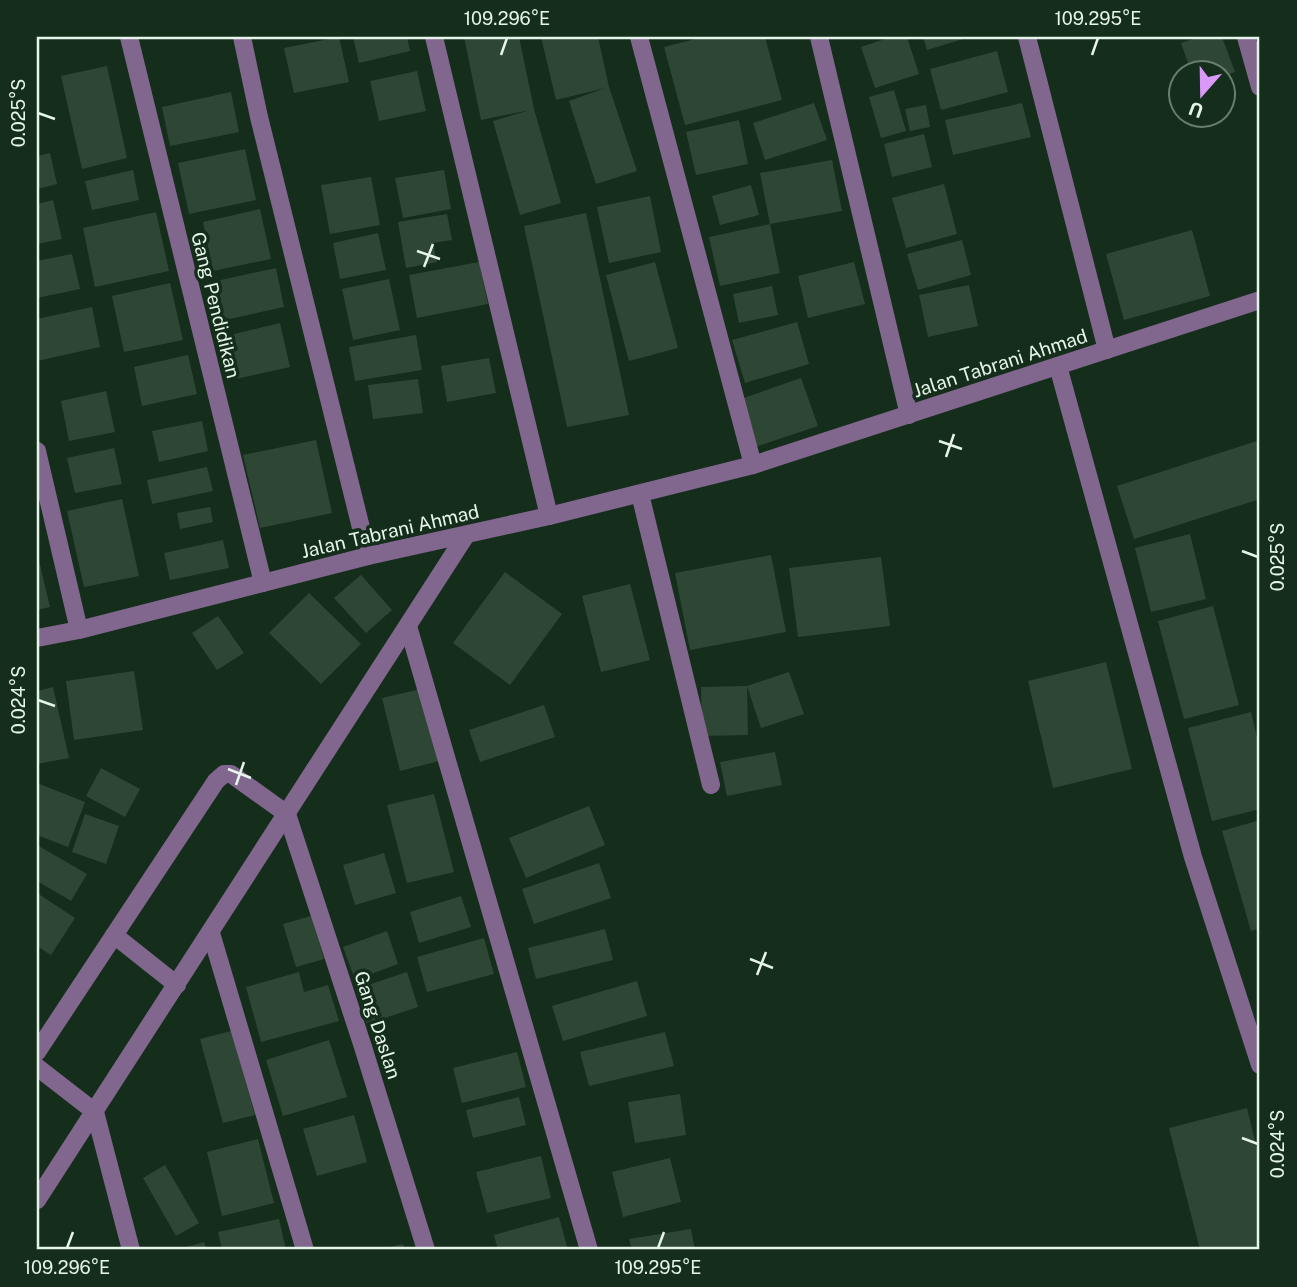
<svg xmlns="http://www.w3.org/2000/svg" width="1297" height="1287" viewBox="0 0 1297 1287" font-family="'Public Sans',sans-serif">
	<rect width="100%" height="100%" fill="#152d1b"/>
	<g fill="#2e4734">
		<path d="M339,37L349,82L294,93L284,48Z"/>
		<path d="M353,37H407L410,51L359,63Z"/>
		<path d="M464,37H519L534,109L561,203L520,215L493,121L530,110L481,120Z"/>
		<path d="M541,37H598L609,87L637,171L596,184L569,101L605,88L556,100Z"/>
		<path d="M703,37H765L782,100L685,125L664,47Z"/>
		<path d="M891,37H907L919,74L875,88L861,47Z"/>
		<path d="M923,37H970L927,50Z"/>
		<path d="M1199,37H1222L1235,72L1224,76V74H1192L1181,43Z"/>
		<path d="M997,51L1008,92L941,110L930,69Z"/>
		<path d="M107,66L127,158L82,169L61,76Z"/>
		<path d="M417,71L426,111L379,121L370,81Z"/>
		<path d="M894,90L906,131L881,138L869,97Z"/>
		<path d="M231,92L239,132L170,146L162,107Z"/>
		<path d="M814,103L827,140L765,160L753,123Z"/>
		<path d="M1022,103L1031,137L953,155L945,120Z"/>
		<path d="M926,105L930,127L910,131L905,109Z"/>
		<path d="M739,120L748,164L696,175L686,132Z"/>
		<path d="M924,134L932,167L892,177L884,144Z"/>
		<path d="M245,149L256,200L189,214L178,163Z"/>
		<path d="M50,153L57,184L37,189V156Z"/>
		<path d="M832,160L842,211L770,224L760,173Z"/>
		<path d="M133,170L139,200L92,210L85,181Z"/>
		<path d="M444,170L451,209L403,218L395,178Z"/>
		<path d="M371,177L380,225L330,234L321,185Z"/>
		<path d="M944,184L957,234L906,248L892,198Z"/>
		<path d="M751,185L759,215L720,225L712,196Z"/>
		<path d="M650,196L661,252L609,263L597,207Z"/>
		<path d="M53,200L62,239L37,244V204Z"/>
		<path d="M260,209L271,259L213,271L203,222Z"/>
		<path d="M156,212L169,271L95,287L83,228Z"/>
		<path d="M586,213L629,415L567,427L524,226Z"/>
		<path d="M447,214L452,240L433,243L437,262L406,268L398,222Z"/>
		<path d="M770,224L780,273L720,286L709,237Z"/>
		<path d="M1192,230L1210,296L1124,320L1106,254Z"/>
		<path d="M378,233L386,270L340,279L333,243Z"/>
		<path d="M962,240L971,275L918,290L907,254Z"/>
		<path d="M72,254L80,289L37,298V261Z"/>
		<path d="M479,262L488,304L417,318L409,275Z"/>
		<path d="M655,262L678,348L629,361L606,275Z"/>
		<path d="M854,262L865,304L808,318L798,276Z"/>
		<path d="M276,268L284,307L216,322L207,283Z"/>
		<path d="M389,279L400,330L353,340L342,289Z"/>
		<path d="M170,283L183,340L124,352L112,296Z"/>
		<path d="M969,285L978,326L928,337L919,295Z"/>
		<path d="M772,286L778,315L739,323L733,294Z"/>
		<path d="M92,307L100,347L37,361V319Z"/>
		<path d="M797,322L809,364L745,383L732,340Z"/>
		<path d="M280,323L290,367L236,379L226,336Z"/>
		<path d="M416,335L422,370L355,381L349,347Z"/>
		<path d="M188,355L197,394L142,406L134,367Z"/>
		<path d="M489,358L496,393L447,402L441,366Z"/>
		<path d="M801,378L818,426L755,447L738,400Z"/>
		<path d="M418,379L423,413L373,419L368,385Z"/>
		<path d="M106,391L115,432L69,441L61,401Z"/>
		<path d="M202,421L208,451L159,462L152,431Z"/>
		<path d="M316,440L332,513L260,528L243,455Z"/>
		<path d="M1260,440V499L1134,539L1117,486Z"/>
		<path d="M114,448L122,484L75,493L67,458Z"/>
		<path d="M207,467L213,491L152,504L147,480Z"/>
		<path d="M122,499L139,576L84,587L67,511Z"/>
		<path d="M210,507L213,522L180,529L177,513Z"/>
		<path d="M1190,534L1206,599L1151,612L1135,548Z"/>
		<path d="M223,540L229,568L170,580L164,553Z"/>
		<path d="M37,552L50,607L37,610Z"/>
		<path d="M771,555L786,632L690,650L675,573Z"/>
		<path d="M881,557L890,626L798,637L789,568Z"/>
		<path d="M505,572L562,614L510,685L453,643Z"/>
		<path d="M361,575L392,610L366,633L334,598Z"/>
		<path d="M630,584L650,660L601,672L582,596Z"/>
		<path d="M309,593L361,644L321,684L269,633Z"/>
		<path d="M1213,606L1239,705L1184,719L1158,621Z"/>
		<path d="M218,616L244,653L217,670L192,633Z"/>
		<path d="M1106,662L1132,769L1053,788L1028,681Z"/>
		<path d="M134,671L143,730L74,740L66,681Z"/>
		<path d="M789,672L804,714L761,728L747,686L748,735L702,736L701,687L747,686Z"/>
		<path d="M53,687L69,758L37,764V691Z"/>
		<path d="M421,689L439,761L400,771L382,698Z"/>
		<path d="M544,705L555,737L480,762L469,730Z"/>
		<path d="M1251,712L1260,750V809L1212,821L1188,728Z"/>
		<path d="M775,752L782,785L727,796L720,762Z"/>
		<path d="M101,768L140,789L125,817L86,796Z"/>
		<path d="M37,783L85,802L68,847L37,835Z"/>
		<path d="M434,794L454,872L407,883L387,805Z"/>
		<path d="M589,806L605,845L526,878L509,838Z"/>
		<path d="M85,814L119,826L106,864L72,852Z"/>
		<path d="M1260,820V928L1251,931L1222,831Z"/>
		<path d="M37,845L87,874L71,901L37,881Z"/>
		<path d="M384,853L396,893L355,905L343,865Z"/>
		<path d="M599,863L611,898L534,924L522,889Z"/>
		<path d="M37,893L75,918L51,955L37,946Z"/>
		<path d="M461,896L471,927L419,943L410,912Z"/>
		<path d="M311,916L324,959L296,967L283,924Z"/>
		<path d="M605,929L613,960L536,979L528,948Z"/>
		<path d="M387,931L398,964L355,980L343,947Z"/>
		<path d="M484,938L494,974L427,992L417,957Z"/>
		<path d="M299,972L304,992L328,985L339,1021L261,1042L246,987Z"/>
		<path d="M407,972L418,1007L367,1024L356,989Z"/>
		<path d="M637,981L647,1016L563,1041L552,1006Z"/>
		<path d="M231,1031L255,1115L223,1123L200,1039Z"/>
		<path d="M665,1032L674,1066L589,1086L580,1052Z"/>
		<path d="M329,1040L347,1097L283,1116L266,1060Z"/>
		<path d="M517,1052L526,1087L462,1103L453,1068Z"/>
		<path d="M680,1094L686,1135L635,1143L628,1102Z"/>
		<path d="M519,1097L526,1125L473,1138L466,1110Z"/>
		<path d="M1247,1108L1260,1162V1250H1200L1169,1128Z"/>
		<path d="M354,1115L367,1162L317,1176L303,1129Z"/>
		<path d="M258,1139L274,1203L222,1216L207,1152Z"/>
		<path d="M541,1156L551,1198L487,1213L476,1172Z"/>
		<path d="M670,1158L681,1202L623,1217L612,1172Z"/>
		<path d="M165,1165L199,1223L176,1236L143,1178Z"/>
		<path d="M559,1217L568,1250H498L494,1235Z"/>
		<path d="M279,1219L286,1250H222L218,1232Z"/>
		<path d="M691,1229L695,1250H632L629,1239Z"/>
		<path d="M204,1242L207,1250H179V1249Z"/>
		<path d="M403,1244L405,1250H381V1249Z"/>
	</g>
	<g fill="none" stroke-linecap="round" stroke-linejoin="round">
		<g stroke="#81668e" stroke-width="18">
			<path d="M129,37L263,583"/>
			<path d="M242,37L259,117L368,556"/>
			<path d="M434,37L549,516"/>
			<path d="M639,37L753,465"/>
			<path d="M819,37L909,415"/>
			<path d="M1027,37L1107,350"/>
			<path d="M1246,37L1260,87"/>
			<path d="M1058,366L1193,857L1260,1065"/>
			<path d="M37,451L79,630"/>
			<path d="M640,494L711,785"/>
			<path d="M408,626L589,1250"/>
			<path d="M37,638L79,630L368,556L549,516L753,465L1260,300"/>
			<path d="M211,933L305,1250"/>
			<path d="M114,935L177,985"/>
			<path d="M37,1052L216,781L224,774H231L287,814L363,1047L426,1250"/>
			<path d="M37,1067L95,1112L131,1250"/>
			<path d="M37,1200L466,535"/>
		</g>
	</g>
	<path fill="none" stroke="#e6f5e9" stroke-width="2.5" d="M501,55L507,38M1092,55L1098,38M38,113L55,119M417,251L440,259M424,267L433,244M939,441L962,449M946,457L954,434M1242,551L1258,557M38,700L55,706M228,769L251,778M236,785L244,762M750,959L773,968M757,975L766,952M1242,1138L1258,1144M67,1248L73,1232M658,1248L664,1232"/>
	<g text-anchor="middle" stroke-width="7" stroke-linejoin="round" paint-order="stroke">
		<g font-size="19" fill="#e6f5e9" stroke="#152d1b">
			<text transform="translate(216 305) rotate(76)" y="7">Gang Pendidikan</text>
			<text transform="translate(1000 363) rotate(-18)" y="7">Jalan Tabrani Ahmad</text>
			<text transform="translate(390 531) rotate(-13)" y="7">Jalan Tabrani Ahmad</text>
			<text transform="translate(378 1025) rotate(72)" y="7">Gang Daslan</text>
		</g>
	</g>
	<rect width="1297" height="1287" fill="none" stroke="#152d1b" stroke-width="77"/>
	<g transform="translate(1202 94) rotate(200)"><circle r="33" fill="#152d1b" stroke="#697d6d" stroke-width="2"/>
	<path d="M0-5L12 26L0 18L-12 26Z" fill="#d99af7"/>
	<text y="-10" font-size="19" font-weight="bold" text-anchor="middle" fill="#e6f5e9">U</text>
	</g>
	<rect x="38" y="38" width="1220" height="1210" fill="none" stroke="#e6f5e9" stroke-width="2.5"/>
	<g font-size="18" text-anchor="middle" fill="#e6f5e9">
		<text x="507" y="25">109.296°E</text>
		<text x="1098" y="25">109.295°E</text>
		<text transform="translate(19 113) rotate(-90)" y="6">0.025°S</text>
		<text transform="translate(1278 557) rotate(-90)" y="6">0.025°S</text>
		<text transform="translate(19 700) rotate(-90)" y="6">0.024°S</text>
		<text transform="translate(1278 1144) rotate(-90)" y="6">0.024°S</text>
		<text x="67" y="1274">109.296°E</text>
		<text x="658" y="1274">109.295°E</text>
	</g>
</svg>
